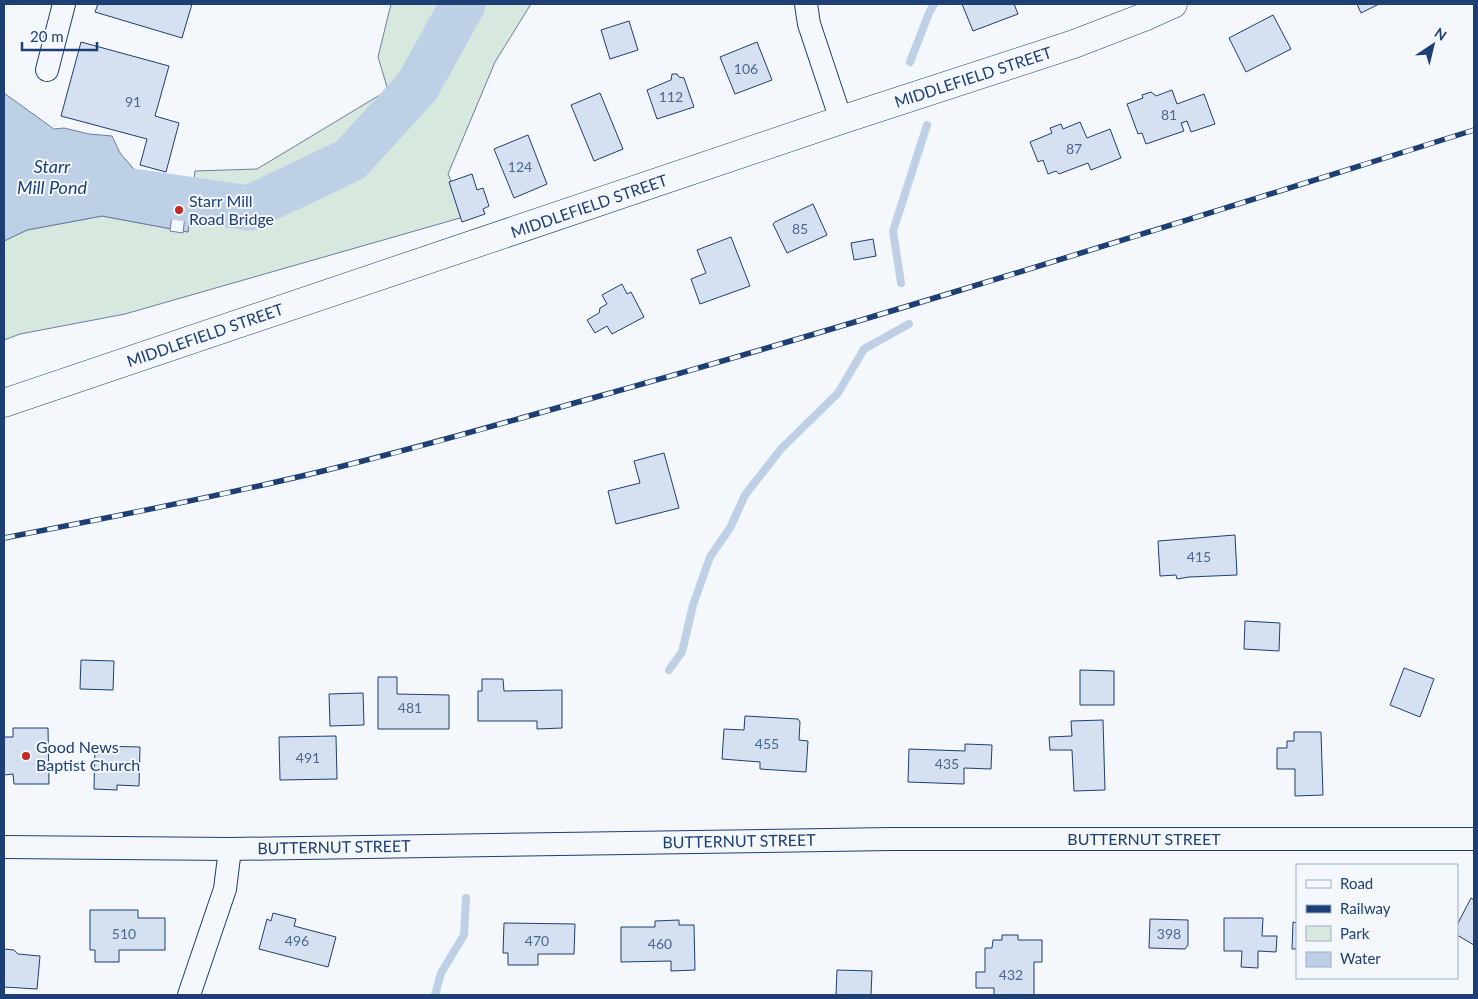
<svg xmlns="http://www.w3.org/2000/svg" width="1478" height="999" viewBox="0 0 1478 999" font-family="Lato,sans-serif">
	<rect width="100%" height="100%" fill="#f4f7fb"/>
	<path fill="#d7e8df" stroke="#687fa3" d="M391,4H531L495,62L448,174L467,216L125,314L20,334L4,340V241L27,230L102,216L188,232L195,171L257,169L388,90L378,57Z"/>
	<path fill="#bed0e5" stroke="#687fa3" d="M4,93L54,129L64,128L89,134L112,136L120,153L138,174L194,186L188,232L102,216L27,230L4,241Z"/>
	<path fill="#f4f7fb" stroke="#687fa3" d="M176,180L189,182L183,233L170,231Z"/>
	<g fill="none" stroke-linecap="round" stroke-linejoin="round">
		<g stroke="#bed0e5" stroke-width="8">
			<path d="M910,62L929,13L934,4"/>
			<path d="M901,283L893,231L927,125"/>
			<path d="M669,670L682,652L693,605L710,557L730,528L745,495L781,449L838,393L864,349L909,324"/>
			<path d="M435,995L441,973L464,935L466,898"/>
		</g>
		<path stroke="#bed0e5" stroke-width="45" d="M132,191L249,208L350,160L417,87L463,4"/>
	</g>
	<g fill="#d5e0f0" stroke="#1d3f73">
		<path d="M98,4H192L182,38L95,12Z"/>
		<path d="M962,4H1014L1018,14L973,31Z"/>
		<path d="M1357,4H1379L1361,13Z"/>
		<path d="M1273,15L1291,49L1246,72L1229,38Z"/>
		<path d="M629,21L638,50L610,59L601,30Z"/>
		<path d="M81,42L169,66L155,116L179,123L166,172L140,165L147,139L61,116Z"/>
		<path d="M757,42L772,80L735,94L720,57Z"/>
		<path d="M672,74H677L679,77L684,78L694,107L657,119L647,90L671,80Z"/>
		<path d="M1172,90L1177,104L1204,94L1215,124L1191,132L1187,121L1181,123L1184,131L1146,144L1142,133L1138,134L1127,104L1143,98L1142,95L1151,92L1156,96Z"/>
		<path d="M600,93L623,149L594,161L571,105Z"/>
		<path d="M1080,122L1087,138L1110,129L1121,158L1091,170L1088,163L1059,174L1056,171L1048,174L1043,160L1038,162L1030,142L1052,133L1050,128L1061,124L1063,129Z"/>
		<path d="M528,135L547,184L514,198L494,149Z"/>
		<path d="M472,174L477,190L483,188L489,206L483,209L485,214L462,222L449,182Z"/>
		<path d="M813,204L827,235L787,253L773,224L775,222Z"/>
		<path d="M731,237L750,286L700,304L691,279L706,273L697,250Z"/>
		<path d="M873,239L876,256L854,260L851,243Z"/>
		<path d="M622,284L627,294L631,292L644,317L612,334L607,326L595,333L587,320L599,313L600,308L607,304L602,295Z"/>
		<path d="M664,453L679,508L616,524L608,491L640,483L634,461Z"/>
		<path d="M1235,535L1237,575L1189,577L1177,579L1176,575L1160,576L1158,541Z"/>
		<path d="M1245,621L1280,623L1279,651L1244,649Z"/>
		<path d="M81,660L114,661L113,690L80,689Z"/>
		<path d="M1404,668L1434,679L1420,717L1390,705Z"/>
		<path d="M1080,670L1114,671V705H1080Z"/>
		<path d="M378,677H397V694L449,695V729H378Z"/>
		<path d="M482,679H503L504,691L562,690V728L537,729V721H478V691H482Z"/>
		<path d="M363,693L364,725L330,726L329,694Z"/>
		<path d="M745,716L798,719L800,722L799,740L808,741L806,772L760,769V762L722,759L724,729L744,730Z"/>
		<path d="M1103,720L1105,790L1074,791L1072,750H1050L1049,737L1072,736L1071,721Z"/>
		<path d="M13,728H48L49,784H14L13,774L4,775V737H13Z"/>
		<path d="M1294,732H1321L1323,795L1295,796V769H1277V748H1287V741H1294Z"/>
		<path d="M336,736L337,779L280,780L279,737Z"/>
		<path d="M965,744L992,745L991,769L964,768V784L908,782L909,749L965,751Z"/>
		<path d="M97,746L140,747L139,786L117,785V790L94,789L95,748Z"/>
		<path d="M1471,898L1474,900V945L1457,935V925Z"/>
		<path d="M90,910H138V918H165V950H119V962H95V950H90Z"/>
		<path d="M273,913L296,919L294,926L336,937L328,967L259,949L267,919L271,921Z"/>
		<path d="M1224,918H1263L1262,936H1277L1276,952L1258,951V968L1241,967L1242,951H1224Z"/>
		<path d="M1150,919L1188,920V945L1185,949L1149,948Z"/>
		<path d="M679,920V925H694L695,970L671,971V961L621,962V927H655V921Z"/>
		<path d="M1293,922L1297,923V949H1292Z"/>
		<path d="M504,923L575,924L574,954H538V965H508V953H503Z"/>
		<path d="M1002,935H1018V940H1042V962H1034V995H994V988H976V972H985V948H992L993,940H1002Z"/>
		<path d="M4,949L14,950L18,954L40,956L37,989L4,987Z"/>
		<path d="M837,970L872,971L871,995H836Z"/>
	</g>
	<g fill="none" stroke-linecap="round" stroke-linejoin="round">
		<defs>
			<g id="minor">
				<path d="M806,4L809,24L841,120"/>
				<path d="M47,70L64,4"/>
				<path d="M4,847L230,849L891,839H1474"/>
				<path d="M189,995L225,889L230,849"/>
			</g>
			<path id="secondary" d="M4,403L841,120L1074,44L1144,17L1173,4"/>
		</defs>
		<use href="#minor" stroke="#1d3f73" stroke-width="24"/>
		<use href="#secondary" stroke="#1d3f73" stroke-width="29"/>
		<use href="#minor" stroke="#f4f7fb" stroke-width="22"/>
		<use href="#secondary" stroke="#f4f7fb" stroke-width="28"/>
		<defs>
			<path id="rail" d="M4,538C112,517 220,496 327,470C409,450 490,427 571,404C874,320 1174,224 1474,130"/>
		</defs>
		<use href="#rail" stroke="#1d3f73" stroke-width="5.5"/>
		<use href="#rail" stroke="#f4f7fb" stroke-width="4" stroke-dasharray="11" stroke-linecap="butt"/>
	</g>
	<g fill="#c62828" stroke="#f4f7fb" stroke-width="2">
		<circle cx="179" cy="210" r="5"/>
		<circle cx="26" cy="756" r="5"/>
	</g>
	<g text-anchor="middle" stroke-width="4" stroke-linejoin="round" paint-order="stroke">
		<g font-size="14" fill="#4b6792">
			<text x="746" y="74">106</text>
			<text x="671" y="102">112</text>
			<text x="133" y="107">91</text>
			<text x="1169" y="120">81</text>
			<text x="1074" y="154">87</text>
			<text x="520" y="172">124</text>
			<text x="800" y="234">85</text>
			<text x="1199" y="562">415</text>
			<text x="410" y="713">481</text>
			<text x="767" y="749">455</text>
			<text x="308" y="763">491</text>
			<text x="947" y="769">435</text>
			<text x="124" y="939">510</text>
			<text x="1169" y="939">398</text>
			<text x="297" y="946">496</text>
			<text x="537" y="946">470</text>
			<text x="660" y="949">460</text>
			<text x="1011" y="980">432</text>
		</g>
		<g font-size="16" fill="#1d3f73" stroke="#f4f7fb">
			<text transform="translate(973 77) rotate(-18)" y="6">MIDDLEFIELD STREET</text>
			<text transform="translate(589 206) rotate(-19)" y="6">MIDDLEFIELD STREET</text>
			<text transform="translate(205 335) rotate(-19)" y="6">MIDDLEFIELD STREET</text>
			<text x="1144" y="845">BUTTERNUT STREET</text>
			<text transform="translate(739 841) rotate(-1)" y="6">BUTTERNUT STREET</text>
			<text transform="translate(334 847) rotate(-1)" y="6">BUTTERNUT STREET</text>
		</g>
		<g font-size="16" fill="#1d3f73" stroke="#f4f7fb" text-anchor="start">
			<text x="189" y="207">Starr Mill<tspan x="189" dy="18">Road Bridge</tspan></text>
			<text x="36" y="753">Good News<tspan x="36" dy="18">Baptist Church</tspan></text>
		</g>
		<g font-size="18" font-style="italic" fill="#1d3f73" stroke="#f4f7fb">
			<text x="52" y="173">Starr<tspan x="52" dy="21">Mill Pond</tspan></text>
		</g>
	</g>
	<rect width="1478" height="999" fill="none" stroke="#1d3f73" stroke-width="10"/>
	<rect x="1296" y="864" width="162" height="115" fill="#f4f7fb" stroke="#9eadc5"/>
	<rect x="1306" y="880" width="25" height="8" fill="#f4f7fb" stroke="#9eadc5"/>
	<text x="1340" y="889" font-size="15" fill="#1d3f73">Road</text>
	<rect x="1306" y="905" width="25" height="8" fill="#1d3f73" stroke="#9eadc5"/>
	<text x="1340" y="914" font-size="15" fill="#1d3f73">Railway</text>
	<rect x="1306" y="926" width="25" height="15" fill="#d7e8df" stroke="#9eadc5"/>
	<text x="1340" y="939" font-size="15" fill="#1d3f73">Park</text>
	<rect x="1306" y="952" width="25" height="15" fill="#bed0e5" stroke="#9eadc5"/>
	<text x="1340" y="964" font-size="15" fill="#1d3f73">Water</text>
	<g transform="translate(1433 45) rotate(35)" stroke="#f4f7fb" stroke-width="4" paint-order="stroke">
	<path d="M0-4L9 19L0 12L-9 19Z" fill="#1d3f73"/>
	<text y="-8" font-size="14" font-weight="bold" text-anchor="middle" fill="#1d3f73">N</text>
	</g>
	<path d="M22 42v8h75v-8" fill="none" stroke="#1d3f73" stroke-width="2.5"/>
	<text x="30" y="42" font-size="15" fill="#1d3f73" stroke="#f4f7fb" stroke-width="4" paint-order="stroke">20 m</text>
</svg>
